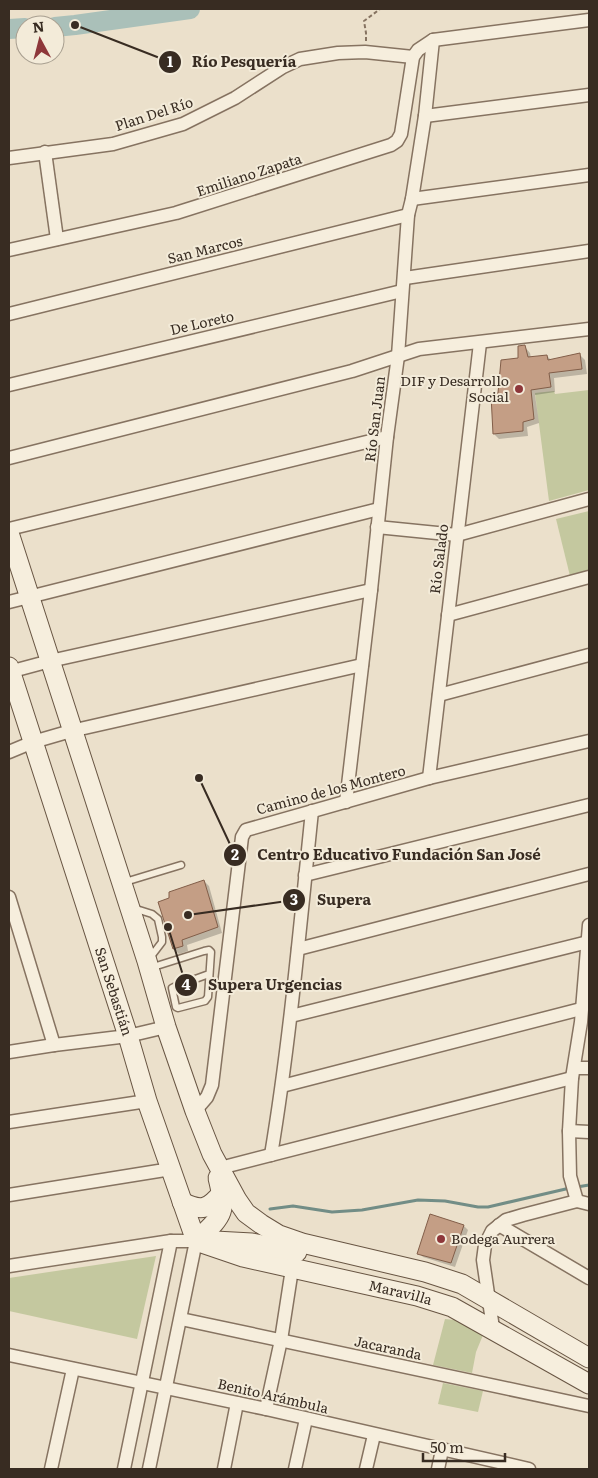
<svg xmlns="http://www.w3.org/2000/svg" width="598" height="1478" viewBox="0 0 598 1478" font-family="Literata,serif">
	<rect width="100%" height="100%" fill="#ebe0cb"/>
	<g fill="#c4c89f">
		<path d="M589,390V490L549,501L535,393L554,391L555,394Z"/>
		<path d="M589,511V571L570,576L556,519Z"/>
		<path d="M156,1256L137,1339L9,1311V1278Z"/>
		<path d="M445,1319L455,1320L483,1335L476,1352L472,1373L433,1365Z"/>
		<path d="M443,1383L483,1391L478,1412L438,1404Z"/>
	</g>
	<g fill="#0003">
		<path d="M525,347L530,353L531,358L547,356L551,360L580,355L585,360L587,374L554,378L555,392L535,395L539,423L527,427L528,436L499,439L494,434L499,394L520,359Z"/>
		<path d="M204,881L209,886L222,933L187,945L188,951L179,954L174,949L171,899Z"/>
		<path d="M464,1226L468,1230L455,1267L423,1257L419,1253Z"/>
	</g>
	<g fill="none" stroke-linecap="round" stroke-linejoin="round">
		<g stroke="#728d86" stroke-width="3">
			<path d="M577,1187L589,1185"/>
			<path d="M270,1209L293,1206L332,1212L362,1210L418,1200L445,1201L478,1207H488L570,1188"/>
		</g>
		<g stroke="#aac0b9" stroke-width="20">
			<path d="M55,27L75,25L190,9"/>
			<path d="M9,29L25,28"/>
		</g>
	</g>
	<g fill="#c49e85" stroke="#825e49">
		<path d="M525,345L528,357L547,355L548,360L580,353L582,369L549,373L551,387L531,390L534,419L523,422V431L493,434L491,395L498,393L501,360L518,358V346Z"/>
		<path d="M204,880L218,927L182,940L183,946L173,949L158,902L169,898V892Z"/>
		<path d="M430,1214L464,1225L451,1263L417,1254Z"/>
	</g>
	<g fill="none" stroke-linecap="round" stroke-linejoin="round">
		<defs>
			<g id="service">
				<path d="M125,882L181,865"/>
				<path d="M133,908L152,914L158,919L162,937V942L149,959"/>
				<path d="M150,968L204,951L209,950L211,952L208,997L205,1001L178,1008L176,1007L172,988L176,986L209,974"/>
			</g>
			<g id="minor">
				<path d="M425,116L589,95"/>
				<path d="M45,152L57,239"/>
				<path d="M9,158L113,144L183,124L235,98L283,67L300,59L338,53L365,52L413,57"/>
				<path d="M412,199L589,175"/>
				<path d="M9,250L176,213L391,145L397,141L401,134L413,57L418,50L433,40L589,20"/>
				<path d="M405,278L589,251"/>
				<path d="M9,314L408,215"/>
				<path d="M9,385L402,291"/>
				<path d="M9,458L352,371L419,349L589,329"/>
				<path d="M377,527L457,535L589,499"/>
				<path d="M9,529L387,437"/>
				<path d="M9,602L379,509"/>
				<path d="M448,615L589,577"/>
				<path d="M9,672L50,661L371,590"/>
				<path d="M439,695L589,655"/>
				<path d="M9,752L33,742L71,731L362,665"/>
				<path d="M429,778L480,343"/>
				<path d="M346,802L371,590L387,437L398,356L408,215L412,199L425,116L433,40"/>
				<path d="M305,875L589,805"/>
				<path d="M9,897L54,1045"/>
				<path d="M298,949L589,874"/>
				<path d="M291,1016L588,942"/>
				<path d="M9,1052L54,1045L128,1036L166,1027"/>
				<path d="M575,1068H589"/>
				<path d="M282,1086L581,1009"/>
				<path d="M195,1111L207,1097L212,1085L242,837L246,830L429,778L589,741"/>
				<path d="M9,1122L147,1101"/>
				<path d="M569,1131L589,1132"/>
				<path d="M271,1155C290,1041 300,926 312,811"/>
				<path d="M220,1168L572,1078"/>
				<path d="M9,1195L171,1169"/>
				<path d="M577,1201L570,1176L569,1131L572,1078L581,1022L589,925"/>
				<path d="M499,1225L589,1278"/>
				<path d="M9,1266L171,1241H196L149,1469"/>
				<path d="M181,1319L589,1406"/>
				<path d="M493,1328L483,1260L485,1245L492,1231L506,1220L523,1215L577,1201L589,1204"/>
				<path d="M9,1355L266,1409L529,1469"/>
				<path d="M266,1409L281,1340L292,1269"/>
				<path d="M51,1469L73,1369"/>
				<path d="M124,1469L171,1241"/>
				<path d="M224,1469L237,1403"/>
				<path d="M295,1469L306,1419"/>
				<path d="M366,1469L374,1435"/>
				<path d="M438,1469L442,1450"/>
			</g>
			<g id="secondary">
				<path d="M9,533L147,961L166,1027L195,1111L212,1154L237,1200L246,1213L261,1224L279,1235L302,1243L425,1272L462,1284L589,1358"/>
				<path id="s1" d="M9,667L128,1036L147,1101L196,1241"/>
				<path d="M182,1202C202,1212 208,1209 222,1193"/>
				<path id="s2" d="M196,1241L243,1257L417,1296L452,1307L589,1384"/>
				<path d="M196,1241C223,1215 227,1214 218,1178"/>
				<path d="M215,1241L252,1243L297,1252"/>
			</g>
		</defs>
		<use href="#service" stroke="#867361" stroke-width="9"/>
		<use href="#minor" stroke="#867361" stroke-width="15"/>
		<use href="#secondary" stroke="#685543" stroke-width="21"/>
		<path stroke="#867361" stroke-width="2" stroke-dasharray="4 2.5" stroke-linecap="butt" d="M366,41V33L364,21L380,9"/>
		<use href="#service" stroke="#f6eedd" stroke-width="6"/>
		<use href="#minor" stroke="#f6eedd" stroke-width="12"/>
		<use href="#secondary" stroke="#f6eedd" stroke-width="19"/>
	</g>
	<g fill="#8e373a" stroke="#f3ebd9" stroke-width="2">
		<circle cx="519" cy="389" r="5"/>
		<circle cx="441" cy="1239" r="5"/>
	</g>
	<g text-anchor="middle" stroke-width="4" stroke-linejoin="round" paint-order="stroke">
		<g font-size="14" fill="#382c22" stroke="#f3ebd9">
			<text transform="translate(154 114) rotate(-18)" y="5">Plan Del Río</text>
			<text transform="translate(249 175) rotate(-18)" y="5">Emiliano Zapata</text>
			<text transform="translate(205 250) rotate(-14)" y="5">San Marcos</text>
			<text transform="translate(202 323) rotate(-13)" y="5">De Loreto</text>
			<text transform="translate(375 419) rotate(-83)" y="5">Río San Juan</text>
			<text transform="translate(439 559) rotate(-83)" y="5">Río Salado</text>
			<text transform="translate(331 790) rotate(-15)" y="5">Camino de los Montero</text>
			<text dy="5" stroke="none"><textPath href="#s1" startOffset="341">San Sebastián</textPath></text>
			<text dy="5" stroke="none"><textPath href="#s2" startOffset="211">Maravilla</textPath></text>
			<text transform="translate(388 1348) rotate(12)" y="5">Jacaranda</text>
			<text transform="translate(273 1396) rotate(13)" y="5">Benito Arámbula</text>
		</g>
		<g font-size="14" fill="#382c22" stroke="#f3ebd9" text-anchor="end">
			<text x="509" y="386">DIF y Desarrollo<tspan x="509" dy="16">Social</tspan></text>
			<text x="451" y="1244" text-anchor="start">Bodega Aurrera</text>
		</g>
	</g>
	<path fill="none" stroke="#382c22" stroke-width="2" d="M75 25L170 62M199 778L235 855M188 915L294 900M168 927L186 985"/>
	<g fill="#382c22" stroke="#f3ebd9" stroke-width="2">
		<circle cx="75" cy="25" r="5"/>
		<circle cx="199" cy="778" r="5"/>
		<circle cx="188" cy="915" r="5"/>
		<circle cx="168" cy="927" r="5"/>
		<circle cx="170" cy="62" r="12"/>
		<circle cx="235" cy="855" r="12"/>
		<circle cx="294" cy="900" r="12"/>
		<circle cx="186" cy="985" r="12"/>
	</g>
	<g font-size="15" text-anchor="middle" font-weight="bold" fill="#fff">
		<text x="170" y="67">1</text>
		<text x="235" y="860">2</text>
		<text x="294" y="905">3</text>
		<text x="186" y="990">4</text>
	</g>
	<g font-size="15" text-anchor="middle" font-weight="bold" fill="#382c22" stroke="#f3ebd9" stroke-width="4" stroke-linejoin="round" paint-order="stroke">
		<text x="244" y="67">Río Pesquería</text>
		<text x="399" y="860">Centro Educativo Fundación San José</text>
		<text x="344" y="905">Supera</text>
		<text x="275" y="990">Supera Urgencias</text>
	</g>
	<rect width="598" height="1478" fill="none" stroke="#382c22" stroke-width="20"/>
	<g transform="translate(40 40) rotate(353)"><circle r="24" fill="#f3ebd9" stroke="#a89f90"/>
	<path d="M0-4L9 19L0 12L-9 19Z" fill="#8e373a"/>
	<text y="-8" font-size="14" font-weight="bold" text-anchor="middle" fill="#382c22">N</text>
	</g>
	<path d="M423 1453v8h82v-8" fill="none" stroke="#382c22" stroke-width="2.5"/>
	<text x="430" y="1453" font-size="15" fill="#382c22" stroke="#f3ebd9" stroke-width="4" paint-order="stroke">50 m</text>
</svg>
